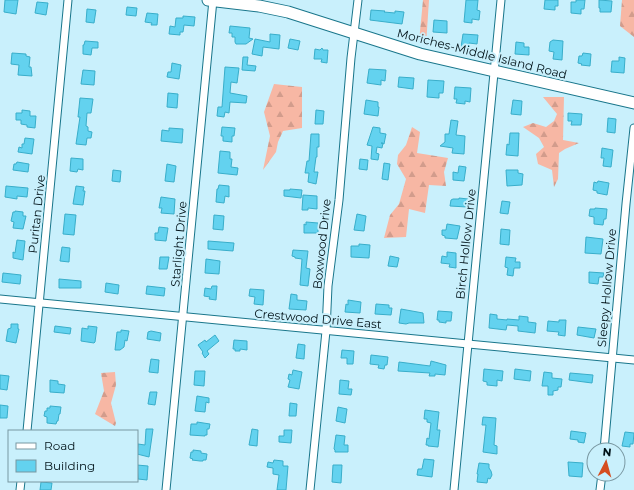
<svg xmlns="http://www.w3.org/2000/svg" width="634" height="490" viewBox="0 0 634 490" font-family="Montserrat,sans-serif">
	<defs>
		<pattern id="forest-firs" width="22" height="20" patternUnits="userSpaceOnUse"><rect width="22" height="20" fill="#f7b7a4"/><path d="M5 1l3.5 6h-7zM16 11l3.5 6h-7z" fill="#d29c8c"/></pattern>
	</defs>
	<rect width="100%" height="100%" fill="#c9f0fc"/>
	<g fill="url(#forest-firs)">
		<path d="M423,0H429L426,45L419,42Z"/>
		<path d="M622,0H634V37L620,26Z"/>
		<path d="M274,84L302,87V128L283,131L278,142L276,152L263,170L270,136L264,112Z"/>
		<path d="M543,97H564L563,140L579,143L565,149L559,153L558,179L554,187L552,170L538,164L536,154L544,147L539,138L523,127L533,123L546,127L554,121L557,114Z"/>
		<path d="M412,127L420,132L417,153L448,158L444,172L446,186L429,185L425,213L409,209L406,237L384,238L390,215L399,204L406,179L397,164L398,155L406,145Z"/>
		<path d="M115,372L116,385L111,403L116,423L115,426L95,414L104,391L101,373Z"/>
	</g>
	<g fill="#63d2ef" stroke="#39aeca">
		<path d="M5,0H18L16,14L4,12Z"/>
		<path d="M466,0H478L477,10L480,11L479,20L472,19V23L464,22Z"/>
		<path d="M545,0H558V6H555V10L544,9Z"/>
		<path d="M576,0H585L584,9H581V14L571,13V2H576Z"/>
		<path d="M599,0L612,1L611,12H600V8H599Z"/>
		<path d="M37,2L48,3L46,15L35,13Z"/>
		<path d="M127,7L137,8L136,16L126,15Z"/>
		<path d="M87,9L96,10L94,23L86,22Z"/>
		<path d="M371,10L385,11L384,12L395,13V11L404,12L402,24L370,20Z"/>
		<path d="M147,13L158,14L157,25H151L152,23L145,22Z"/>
		<path d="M183,16L195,17L194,26L184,25L183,32H180V35L169,34L170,26L175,27L176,18H183Z"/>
		<path d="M434,20L447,21V33L433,32Z"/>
		<path d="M230,26L250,28L249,38L253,39L246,44H236L235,42V37H232V33H229Z"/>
		<path d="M270,34L280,35L279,49L263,47L262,56L252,54L255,39L270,42Z"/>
		<path d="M463,34L478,35L477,44L469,43V48L461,47Z"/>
		<path d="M290,39L300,41L298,50L288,48Z"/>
		<path d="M553,40L563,41L562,60L553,59L554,52L549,51L550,42Z"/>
		<path d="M85,41L98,42V48H92L91,55L83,54V45H84Z"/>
		<path d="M516,42L524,43V47H529V55L515,54Z"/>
		<path d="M322,48L323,50H328L327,63L321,62L322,59H314L315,49L320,50Z"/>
		<path d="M12,53L26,54V56L30,57L29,67H31L32,76L18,75L19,65L11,64Z"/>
		<path d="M583,53L591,54L590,66L581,65L582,64L578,63L579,56H582Z"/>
		<path d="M243,57H248L247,65L256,66L255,71L242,70Z"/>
		<path d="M619,57L625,58L624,73L611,72L612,61H619Z"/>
		<path d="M172,63L181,65L179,79L167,77L168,72H171Z"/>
		<path d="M225,67L239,68L237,83L231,82L230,93L247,96L246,103L230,102L229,113L225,112L224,117L217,116L218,107H222Z"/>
		<path d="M369,69L386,70L385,81L381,80V85L367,83Z"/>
		<path d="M83,70L95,71L94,85L81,84Z"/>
		<path d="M399,77L414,78L413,89L398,87Z"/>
		<path d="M428,80L444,81L443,93H439V98L427,97Z"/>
		<path d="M455,87L471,88L470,102L465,101V104L456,103L457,99H454Z"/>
		<path d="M168,93L178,94L177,108L167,107Z"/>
		<path d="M80,98L93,99L91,113H87L86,126L88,127V131L92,132L91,138H87L86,145L76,144L80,117H78Z"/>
		<path d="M366,100L378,102V107H379L378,116L364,114Z"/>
		<path d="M513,100L522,101L521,115L511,114Z"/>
		<path d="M22,110L30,111V116H36L35,128L27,127V125L21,124V120H16V113H22Z"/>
		<path d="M316,110L324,111L323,124H315Z"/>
		<path d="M568,113L582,114L581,125H571L572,121H568Z"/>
		<path d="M608,118L616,119L615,133L607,132Z"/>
		<path d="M451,120L458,121L456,135L465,136L464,154L452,153L453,148L440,146L445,142V134H449Z"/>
		<path d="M222,127L235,128L234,136H232V142L223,141V136H221Z"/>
		<path d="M373,127L380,128V133L386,134L384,144L381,143H383L382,148L377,147L376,153L379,154L378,160L371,159L372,146L367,145Z"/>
		<path d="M169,128L183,129L182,143L161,141L162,130L169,131Z"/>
		<path d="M510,133H519L518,156L506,155L507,144L509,145Z"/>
		<path d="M311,134H319V147H317V157H316L314,172H318L316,184L308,182L309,173H305L307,161H309Z"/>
		<path d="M25,138L34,139L32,154L18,152L19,147L22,148V144H24Z"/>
		<path d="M602,148L613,150L611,167L603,166L604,158H601Z"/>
		<path d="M220,151L230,152V159H232L231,167L238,168L237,175L218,173Z"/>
		<path d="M71,158L83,159V170L78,169L77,172L70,171Z"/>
		<path d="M360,159L368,160L367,170L359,169Z"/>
		<path d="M17,162L29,164L28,172L13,170L14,164H16Z"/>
		<path d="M384,163L390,164L388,180L382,179Z"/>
		<path d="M167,164L176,166L174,182L165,181Z"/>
		<path d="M459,166L466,167L464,181L453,180V172L458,173Z"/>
		<path d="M113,170L121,171L120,182L112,181Z"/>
		<path d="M506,170H518V173L523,174L522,185L507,186Z"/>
		<path d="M598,181L609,183L607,195L597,193V191L593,190L594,182L597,183Z"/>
		<path d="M219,185L229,186V197L225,196L224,203L216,202L217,189H218Z"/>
		<path d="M6,186L28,188L27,197L17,196V199L5,197Z"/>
		<path d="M76,186L84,187L83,191H85L83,205L73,204Z"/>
		<path d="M290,189L302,190L301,198L284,196V190H290Z"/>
		<path d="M303,195L317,196V209L308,208V210H302Z"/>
		<path d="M161,197L175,199L174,214L161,213L162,208H159Z"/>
		<path d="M459,198L468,199L467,207L450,206L451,200L453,199H459Z"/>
		<path d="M502,201L510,202L508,214L500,213Z"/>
		<path d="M595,208L607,209L606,219H604L603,225L594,224V217L589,216L590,209H595Z"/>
		<path d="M15,211L23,212V216H26L23,229L13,228L14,222L11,221L13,212H15Z"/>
		<path d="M65,214L76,215L74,235L63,234Z"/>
		<path d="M357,214L366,216L364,231L354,230Z"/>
		<path d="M214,215L224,216L223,230L213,229Z"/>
		<path d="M306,222L318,223V233H304V224L306,225Z"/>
		<path d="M447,224L460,226L457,239L445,238V236L442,235V230H446Z"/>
		<path d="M159,227L168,228L166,241L155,240V233H158Z"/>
		<path d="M501,229L510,230L509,245L500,244Z"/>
		<path d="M586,237L603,239L601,254L585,253Z"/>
		<path d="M17,240L25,241L23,260L13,258V252L15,253Z"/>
		<path d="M208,241L234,243L233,251L208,249Z"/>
		<path d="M359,244L370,245L369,258L351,257V246H359Z"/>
		<path d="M62,247L70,248L69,262L60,261Z"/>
		<path d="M293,250L308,251L306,268L310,269L308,286L300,285L302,259L295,258V257L292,256Z"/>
		<path d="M447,252L456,253V268L449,267L450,264L441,263L442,256L447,257Z"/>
		<path d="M390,256L399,258L397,267L388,266Z"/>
		<path d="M160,257H169L167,269H159Z"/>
		<path d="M506,257L516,258L515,262H520V268H514L513,276L507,275L508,268L505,267Z"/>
		<path d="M206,259L220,261L219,274L205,273Z"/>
		<path d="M589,272L604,273L603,277H599L598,284L589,283Z"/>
		<path d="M3,273L21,275L20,284L2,282Z"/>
		<path d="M59,279L81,281V288H59Z"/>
		<path d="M106,283L119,285L118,294L105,292Z"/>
		<path d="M147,286L165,288L164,296L146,294Z"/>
		<path d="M212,286H217L216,300L209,299L210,297L204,296L205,288L211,289Z"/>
		<path d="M250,289L264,290L263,305L254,304L255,297L249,296Z"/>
		<path d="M291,294L297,295V300L307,301L306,310L289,309Z"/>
		<path d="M348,300L361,302L360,313L345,312L346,304L348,305Z"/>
		<path d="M376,304L389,305V308H392L391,315L375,314Z"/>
		<path d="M401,309L423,313L424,323H409L406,324L399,323Z"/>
		<path d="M438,311L452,312L451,321H446V323L439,322V320H437Z"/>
		<path d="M490,314L497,315V319L507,320V319L519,320V316L528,317V322L536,323L535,333L518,331V326L507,325L506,330L489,328Z"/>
		<path d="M559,320H566L565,336L558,335L559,332L547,331L548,321L559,322Z"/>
		<path d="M11,324H18V329H19L16,343L6,341L8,329L11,328Z"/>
		<path d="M55,326L71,328L70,334L54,332Z"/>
		<path d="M88,326L97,327L95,342L94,343L81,341L82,328L88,329Z"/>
		<path d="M578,327L596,329L594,338L577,335Z"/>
		<path d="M121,330L129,331L127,341L125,340L124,347L120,350H115L117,332H121Z"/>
		<path d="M151,331L161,333L160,341L147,339L148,332Z"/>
		<path d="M215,335L219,341L207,351L209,354L205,358L202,353L203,352L198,345L205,340L206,342Z"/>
		<path d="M234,340L247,341V350L240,349V351H235V349H233Z"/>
		<path d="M298,344L305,345L304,359L296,358Z"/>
		<path d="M342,350L354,351L353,364H347V358H341Z"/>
		<path d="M371,355L388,357L387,365H385L384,369L378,368L379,365L370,364Z"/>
		<path d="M151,359L159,360L158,373L149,372Z"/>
		<path d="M431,361L446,365L445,375L435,374V376H429L430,373L398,371L399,362L430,366Z"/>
		<path d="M484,369L503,371L502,381L497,380V386L487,385V382L483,381Z"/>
		<path d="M515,369L531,371L530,381L514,379Z"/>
		<path d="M293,370L302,372L299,389L288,387L290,380L288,379L289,374L292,375Z"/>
		<path d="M195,371H205L204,386L194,385Z"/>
		<path d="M544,372L552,373V378L562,379L561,387H558V390L553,391V395H548V386H542Z"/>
		<path d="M570,373L593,375L592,383L569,380Z"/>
		<path d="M0,375L9,376L7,390L0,389Z"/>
		<path d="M50,380L58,381V384L65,385L64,393L50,392Z"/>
		<path d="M340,380L349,381L348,389H352L351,395L339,394Z"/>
		<path d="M150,392H157L155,405L148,404Z"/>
		<path d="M197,396L209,398V403L206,402L205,412L195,411Z"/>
		<path d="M290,403L297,404L296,416H289Z"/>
		<path d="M0,405L8,406L7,418H0Z"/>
		<path d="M50,406L61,407L60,414H59L58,421H57L56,424L47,423V417L44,416L45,411H47V408H50Z"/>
		<path d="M338,407L347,409L345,423L336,421Z"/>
		<path d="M425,410L439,412L437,430H440L438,447L428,446V445H426L427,438L429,439L431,423L427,422V419H424Z"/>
		<path d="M483,417L496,418L494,445L497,446V454L483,452L486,425H482Z"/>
		<path d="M197,422L210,424L209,429H207V435H205V436L190,435L191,424H197Z"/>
		<path d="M146,429H153L149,457L137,454L138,444L145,445Z"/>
		<path d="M252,429L258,430L257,446L249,445Z"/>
		<path d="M284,430H292L291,443L279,442V436H284Z"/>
		<path d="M571,431L586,433L584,443L578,442V440L570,439Z"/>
		<path d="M625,432L634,433L633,444H630V447L622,446Z"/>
		<path d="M336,435L345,436L344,445H348V452H335V450L334,449Z"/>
		<path d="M193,450L201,451V453L207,454L206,460H203V461H200L192,460L193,459L190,458L191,452H193Z"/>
		<path d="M424,459L434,460L432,477L417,475L418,469H422Z"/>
		<path d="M274,460L283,461V466H288L286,490H277L279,475L273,474V468L267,467L268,462L273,463Z"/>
		<path d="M568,462L583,463L582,477L569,476Z"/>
		<path d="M479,463L489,464V468L491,471L492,475L490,479L488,478L487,483L477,482L478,474H477Z"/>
		<path d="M137,465L148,466L147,480L138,479Z"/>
		<path d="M333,465H342L341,483L332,482Z"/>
		<path d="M41,482L52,483L51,490H40Z"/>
	</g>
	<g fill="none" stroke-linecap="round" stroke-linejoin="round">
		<defs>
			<g id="minor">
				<path d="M0,299L634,360"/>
				<path d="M27,431L68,0"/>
				<path d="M604,450L626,204L634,128"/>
				<path d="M20,490L21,481"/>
				<path d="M166,490L213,0"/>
				<path d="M310,490L326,331L328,286L339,200L351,58L358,0"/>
				<path d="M454,490L501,0"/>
				<path d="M600,490L602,474"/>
			</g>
			<path id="secondary" d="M208,0L259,6L288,12L420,54L634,103"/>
		</defs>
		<use href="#minor" stroke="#19768b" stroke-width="9"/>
		<use href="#secondary" stroke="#19768b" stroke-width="13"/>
		<use href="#minor" stroke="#fff" stroke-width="7"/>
		<use href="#secondary" stroke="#fff" stroke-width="11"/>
	</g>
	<g text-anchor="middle" stroke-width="4" stroke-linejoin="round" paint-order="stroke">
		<g font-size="12" fill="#001218" stroke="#c9f0fc">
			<text transform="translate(482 54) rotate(14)" y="4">Moriches-Middle Island Road</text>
			<text transform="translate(37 214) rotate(-84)" y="4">Puritan Drive</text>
			<text transform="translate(179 244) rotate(-85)" y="4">Starlight Drive</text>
			<text transform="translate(322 244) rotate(-84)" y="4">Boxwood Drive</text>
			<text transform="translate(466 244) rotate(-84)" y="4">Birch Hollow Drive</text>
			<text transform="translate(607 288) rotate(-85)" y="4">Sleepy Hollow Drive</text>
			<text transform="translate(318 319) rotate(5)" y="4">Crestwood Drive East</text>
		</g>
	</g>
	<rect x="8" y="430" width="130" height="52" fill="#c9f0fc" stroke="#7997a1"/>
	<rect x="16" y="443" width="20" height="6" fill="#ffffff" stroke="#7997a1"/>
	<text x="44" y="450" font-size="12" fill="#001218">Road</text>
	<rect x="16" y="460" width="20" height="12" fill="#63d2ef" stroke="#7997a1"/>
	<text x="44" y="470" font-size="12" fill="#001218">Building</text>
	<g transform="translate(606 462) rotate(6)"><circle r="19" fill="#c9f0fc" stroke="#7997a1"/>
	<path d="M0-3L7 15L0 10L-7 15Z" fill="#d54d1f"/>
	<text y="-6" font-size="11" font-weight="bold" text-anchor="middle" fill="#001218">N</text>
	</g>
</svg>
